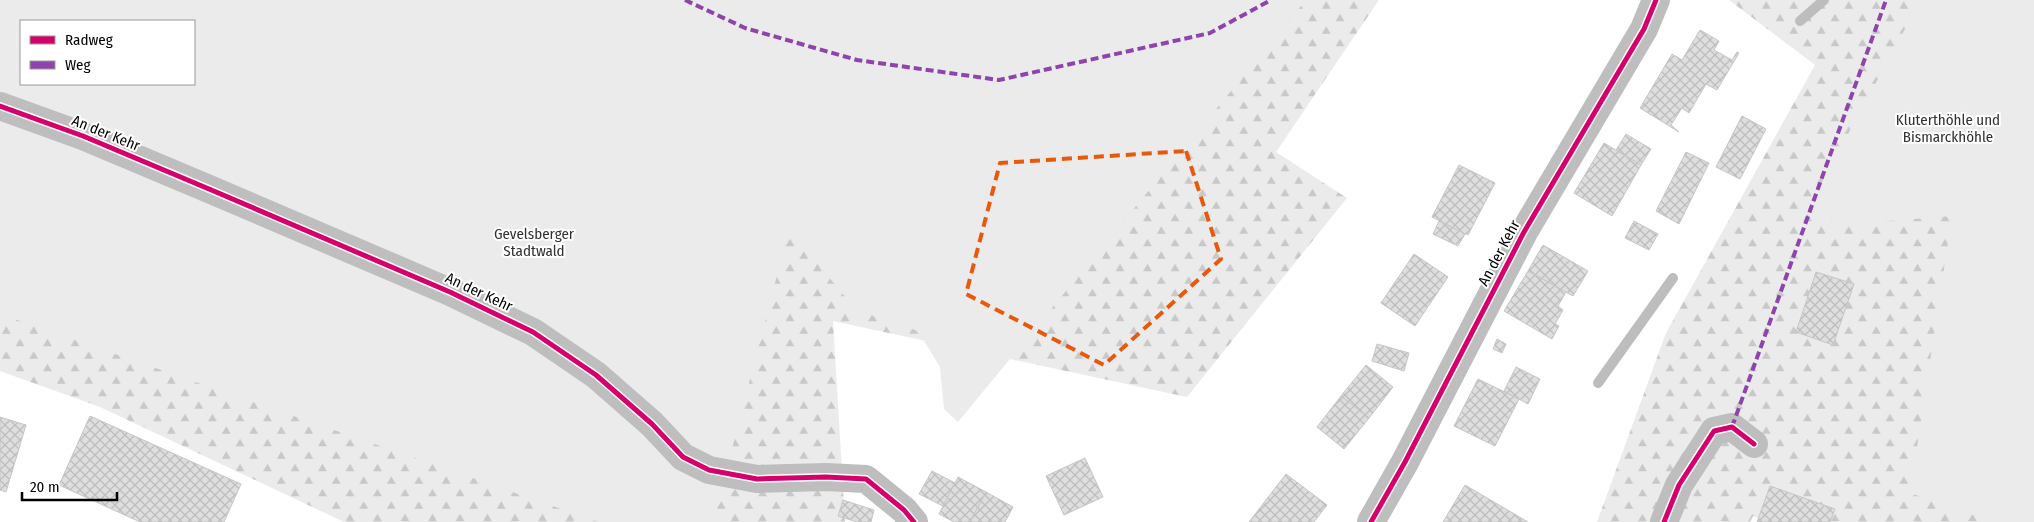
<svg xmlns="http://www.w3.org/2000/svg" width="2034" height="522" viewBox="0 0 2034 522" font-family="'Fira Sans Condensed',sans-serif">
	<defs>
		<pattern id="forest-firs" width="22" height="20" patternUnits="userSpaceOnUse" patternTransform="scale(1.25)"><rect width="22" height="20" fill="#ebebeb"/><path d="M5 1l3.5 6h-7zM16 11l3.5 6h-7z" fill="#c8c8c8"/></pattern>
		<pattern id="building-cross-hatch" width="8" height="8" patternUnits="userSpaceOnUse" patternTransform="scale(1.25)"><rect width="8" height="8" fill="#dedede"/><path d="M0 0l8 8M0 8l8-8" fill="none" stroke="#bdbdbd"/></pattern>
	</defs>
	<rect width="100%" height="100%" fill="#fff"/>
	<g fill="url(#forest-firs)" fill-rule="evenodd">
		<path d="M0,0H1379L1276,152L1347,198L1187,397L833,321L845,522H344L100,407L0,371ZM21,21H194V84H21Z"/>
		<path d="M1729,0H2034V522H1768L1753,516L1750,522H1597L1666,333L1815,65Z"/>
	</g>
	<g fill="#ebebeb" fill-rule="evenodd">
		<path d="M0,0H1306L958,422L944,409L940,367L918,331L856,310L789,229L713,522H599L0,314ZM21,21H194V84H21Z"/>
		<path d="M1915,0H2034V522H1993L1910,493L1952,216L1839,225L1808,208L1905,29Z"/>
	</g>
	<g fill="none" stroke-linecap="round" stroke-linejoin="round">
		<g stroke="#bdbdbd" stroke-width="10">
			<path d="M1800,21L1824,0"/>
			<path d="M1598,383L1673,278"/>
		</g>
	</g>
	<g fill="url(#building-cross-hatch)" stroke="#c6c6c6">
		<path d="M1700,30L1719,41L1714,50L1732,60L1737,52L1739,53L1717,90L1706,84L1689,113L1682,108L1671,125L1679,132L1640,108L1672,54L1682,60Z"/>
		<path d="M1742,116L1766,129L1740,179L1716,167Z"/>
		<path d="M1626,134L1651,149L1641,165L1616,150Z"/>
		<path d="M1604,143L1641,165L1612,216L1574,193Z"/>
		<path d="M1686,152L1709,163L1679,224L1656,211Z"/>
		<path d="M1459,165L1495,183L1468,235L1432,217Z"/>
		<path d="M1439,221L1465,234L1458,246L1433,234Z"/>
		<path d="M1634,221L1658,234L1649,250L1625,238Z"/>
		<path d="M1543,245L1588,271L1573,296L1528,271Z"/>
		<path d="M1414,254L1448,277L1415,326L1381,303Z"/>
		<path d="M1528,271L1566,292L1558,306L1563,310L1555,324L1559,326L1552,339L1504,311Z"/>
		<path d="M1816,272L1854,284L1833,345L1796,332Z"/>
		<path d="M1497,339L1506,344L1502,353L1493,349Z"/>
		<path d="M1377,344L1409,353L1404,371L1372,361Z"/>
		<path d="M1366,365L1393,387L1369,418L1341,396Z"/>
		<path d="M1516,367L1540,379L1528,404L1504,391Z"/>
		<path d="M1478,379L1519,399L1495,446L1454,426Z"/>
		<path d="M1341,396L1369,418L1344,449L1317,427Z"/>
		<path d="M90,416L241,484L224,522H140L59,485Z"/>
		<path d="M0,417L26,425L6,492L0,490Z"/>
		<path d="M1085,458L1103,497L1064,515L1046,476Z"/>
		<path d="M932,471L955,483L943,506L919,494Z"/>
		<path d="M1286,474L1327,505L1314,522H1249Z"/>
		<path d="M958,477L986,492L970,522H954L939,514Z"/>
		<path d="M1465,485L1528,522H1443Z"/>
		<path d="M1770,486L1835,509L1830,522H1757Z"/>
		<path d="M986,492L1013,507L1005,522H970Z"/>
		<path d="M843,500L874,510L871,522H857L838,516Z"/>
	</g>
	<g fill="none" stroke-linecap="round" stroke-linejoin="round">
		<g stroke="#bebebe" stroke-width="28">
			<path d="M0,106L83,136L209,189L450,292L533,332L596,375L652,424L683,457L709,470L757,479L826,477L866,479L904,510L914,522"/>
			<path d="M1371,522L1405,462L1524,232L1644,29L1656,0"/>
			<path d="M1664,522L1679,485L1714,431L1732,427L1754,444"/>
		</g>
		<g stroke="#8e44ad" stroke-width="4" stroke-dasharray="8 4" stroke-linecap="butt">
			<path d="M685,0L745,28L857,60L999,80L1210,33L1271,0"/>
			<path d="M1732,427L1886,0"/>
		</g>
		<defs>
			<g id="cycleway">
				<path d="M0,106L83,136L209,189L450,292L533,332L596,375L652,424L683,457L709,470L757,479L826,477L866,479L904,510L914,522"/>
				<path d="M1371,522L1405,462L1524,232L1644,29L1656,0"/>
				<path d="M1664,522L1679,485L1714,431L1732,427L1754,444"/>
			</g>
		</defs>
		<use href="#cycleway" stroke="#fff" stroke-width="8"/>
		<use href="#cycleway" stroke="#d6006c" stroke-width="5"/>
	</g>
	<path fill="none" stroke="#e8590c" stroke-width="4" stroke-dasharray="10 6" stroke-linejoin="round" d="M1186,151L1221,259L1104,365L966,294L1000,163Z"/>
	<g text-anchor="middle" stroke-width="4" stroke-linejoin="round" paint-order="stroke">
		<g font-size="15" fill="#313131" stroke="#fff">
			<text x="1948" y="125">Kluterthöhle und<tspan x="1948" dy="17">Bismarckhöhle</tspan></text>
			<text x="534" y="239">Gevelsberger<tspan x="534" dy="17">Stadtwald</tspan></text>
		</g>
		<g font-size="15" fill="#000" stroke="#fff">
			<text transform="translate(106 133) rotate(22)" y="5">An der Kehr</text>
			<text transform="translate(1499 253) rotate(-62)" y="5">An der Kehr</text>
			<text transform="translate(479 292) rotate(25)" y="5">An der Kehr</text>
		</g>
	</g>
	<rect x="20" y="20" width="175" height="65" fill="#ffffff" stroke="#999999"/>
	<rect x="30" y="36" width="25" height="8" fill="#d6006c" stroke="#999999"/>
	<text x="65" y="45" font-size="15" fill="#000000">Radweg</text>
	<rect x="30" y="61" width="25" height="8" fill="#8e44ad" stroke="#999999"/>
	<text x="65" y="70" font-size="15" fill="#000000">Weg</text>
	<path d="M22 492v8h95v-8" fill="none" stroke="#000000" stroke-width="2.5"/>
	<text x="30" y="492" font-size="15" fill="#000000" stroke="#ffffff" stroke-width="4" paint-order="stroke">20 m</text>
</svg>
